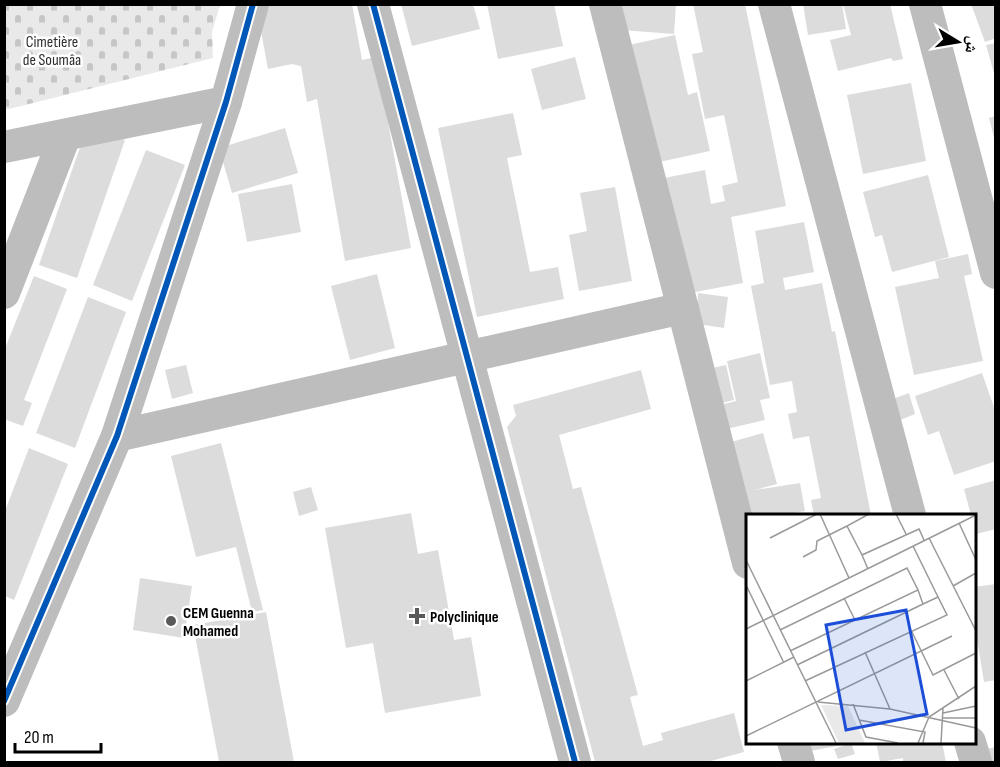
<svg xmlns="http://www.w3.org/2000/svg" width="1000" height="767" viewBox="0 0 1000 767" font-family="'Sofia Sans Condensed','Noto Naskh Arabic',sans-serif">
	<defs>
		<pattern id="cemetery-stones" width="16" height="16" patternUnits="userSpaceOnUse" patternTransform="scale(1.5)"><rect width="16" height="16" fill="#e9e9e9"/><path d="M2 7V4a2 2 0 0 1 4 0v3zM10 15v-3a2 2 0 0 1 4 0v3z" fill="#c6c6c6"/></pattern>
	</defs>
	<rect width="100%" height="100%" fill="#fff"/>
	<path fill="url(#cemetery-stones)" d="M4,5L5,4L220,5L212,32L213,58L5,110Z"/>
	<g fill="#dcdcdc">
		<path d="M264,4H352L362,60L376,57L411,248L345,261L317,99L307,102L301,66L292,64L268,69L260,26Z"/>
		<path d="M401,4H473L480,29L412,46Z"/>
		<path d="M487,4H554L563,46L498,59Z"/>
		<path d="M611,4H676L674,34L609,29Z"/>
		<path d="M693,4H745L786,206L731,217L743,283L674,296L659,179L705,170L711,204L725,201L722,186L738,182L724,115L705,119L692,54L703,52Z"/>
		<path d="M803,4H842L846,29L808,35Z"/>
		<path d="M843,4H890L903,59L893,61L891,58L838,71L830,40L851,35Z"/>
		<path d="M971,4H996V38L985,42Z"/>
		<path d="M675,35L688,95L697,92L710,151L650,164L624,46Z"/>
		<path d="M996,43V77H995L986,45Z"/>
		<path d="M575,57L586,99L542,110L531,69Z"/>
		<path d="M911,83L926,161L863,174L847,95Z"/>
		<path d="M513,113L522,155L507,158L530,272L558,267L564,299L477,317L438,128Z"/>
		<path d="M996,116V142H995L989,118Z"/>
		<path d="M87,127L125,140L77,278L39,265Z"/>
		<path d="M285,128L298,173L232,193L219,148Z"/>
		<path d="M146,150L185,165L132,301L93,285Z"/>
		<path d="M928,175L949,257L892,272L882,235L875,237L863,192Z"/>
		<path d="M292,184L301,232L247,242L238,194Z"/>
		<path d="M615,187L632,281L579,291L569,235L587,231L580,193Z"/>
		<path d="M804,222L814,272L783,278L785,290L822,283L832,332L835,331L871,515H814L811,500L821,498L809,436L793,439L788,414L797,412L792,381L770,385L751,286L764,283L755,231Z"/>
		<path d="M968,254L972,274L964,276L983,361L914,375L895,287L939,278L935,261Z"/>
		<path d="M377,274L395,348L350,360L331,286Z"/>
		<path d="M34,276L67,289L24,400L32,403L23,426L4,419V351Z"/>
		<path d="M698,293L728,297L724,328L697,324Z"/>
		<path d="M88,297L126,312L75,448L36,433Z"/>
		<path d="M760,353L770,398L760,400L765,420L722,430L716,406L736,401L727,361Z"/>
		<path d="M186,365L193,393L172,399L165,370Z"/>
		<path d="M726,365L734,400L717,404L708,369Z"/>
		<path d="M641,370L651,409L559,435L573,489L581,487L638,695L630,697L643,746L663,740L661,733L734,713L744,752L707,762H595L507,427L516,416L513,405Z"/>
		<path d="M982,373L996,413V461L954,475L939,431L928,435L915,396Z"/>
		<path d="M909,393L915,414L900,420L893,399Z"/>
		<path d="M763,433L777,484L755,490L800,483L805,511L783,515H748L724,444Z"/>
		<path d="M221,443L263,610L252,612L236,547L196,557L171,456Z"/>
		<path d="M29,448L68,464L14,600L5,596V511Z"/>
		<path d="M996,480V529L976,534L974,515H971L964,489Z"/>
		<path d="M311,487L318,510L299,516L293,492Z"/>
		<path d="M411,513L418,554L438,550L454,640L471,637L481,696L385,713L373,643L346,648L325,528Z"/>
		<path d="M140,578L192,586L184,638L133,630Z"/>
		<path d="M996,584V680L984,682L974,621V587Z"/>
		<path d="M266,612L294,762H219L193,625Z"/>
		<path d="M808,742H855L851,743L855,754L838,759L834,749L848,744L810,751Z"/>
		<path d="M876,742H942L946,762H903V758L880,762Z"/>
		<path d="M996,747V762H988L985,749Z"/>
	</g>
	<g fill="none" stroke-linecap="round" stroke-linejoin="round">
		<g stroke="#bdbdbd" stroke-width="32">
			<path d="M373,4L575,762"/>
			<path d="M605,4L748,563"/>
			<path d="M774,4L910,515"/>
			<path d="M925,4L996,273"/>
			<path d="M4,147L226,102"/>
			<path d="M4,293L65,136"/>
			<path d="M117,436L683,308"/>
			<path d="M4,701L117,436L226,102L253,4"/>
			<path d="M793,742L799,762"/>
			<path d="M970,742L976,762"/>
		</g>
		<defs>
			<g id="cycleway">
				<path d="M373,4L575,762"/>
				<path d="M4,701L117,436L226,102L253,4"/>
			</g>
		</defs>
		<use href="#cycleway" stroke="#fff" stroke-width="10"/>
		<use href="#cycleway" stroke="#0057b8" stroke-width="6"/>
	</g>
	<g fill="#595959" stroke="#fff" stroke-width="2">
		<path d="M414 607h6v6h6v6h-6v6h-6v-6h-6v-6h6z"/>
		<circle cx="171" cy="621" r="6"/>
	</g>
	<g text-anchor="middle" stroke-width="5" stroke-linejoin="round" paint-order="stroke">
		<g font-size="16" fill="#2e2e2e" stroke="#fff">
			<text x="52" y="47">Cimetière<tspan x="52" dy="18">de Soumâa</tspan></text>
		</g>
		<g font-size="16" font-weight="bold" fill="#000" stroke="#fff" text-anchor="start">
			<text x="183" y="618">CEM Guenna<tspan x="183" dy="18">Mohamed</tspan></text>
			<text x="430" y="622">Polyclinique</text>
		</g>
	</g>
	<g transform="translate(746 514)">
		<rect width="230" height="230" fill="#fff"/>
		<path d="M75,191L102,192L119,229H93Z" fill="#e9e9e9"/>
		<path fill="none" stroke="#999" stroke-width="1.5" d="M74,0L103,64M150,0L160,20M213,9L230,46M24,24L71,0M183,24L230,117M167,32L192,83M116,41L101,12L123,0M57,43L70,36L71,27L101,12M0,46L90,229M122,55L116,41L173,15L178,26M0,71L38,149M207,72L230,59M98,84L109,106M0,115L230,1M34,116L161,54L172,76L44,137M165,116L187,161L230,139M119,138L144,195M51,151L177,90L172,76M198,156L213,185M0,167L48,143M59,167L201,101L192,83L177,90M72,188L144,195L230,214M107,190L120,223L152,229M197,199L230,192M196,204H230M113,206L179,218L177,229M0,222L206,122M172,229L183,203L230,172M195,229L197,194"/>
		<path fill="#1d4ed8" fill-opacity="0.15" stroke="#1d4ed8" stroke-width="3" d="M160,96L181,200L100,216L80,111Z"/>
		<rect width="230" height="230" fill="none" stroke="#000" stroke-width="3"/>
	</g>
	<rect width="1000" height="767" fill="none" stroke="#000000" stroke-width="12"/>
	<g transform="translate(958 42) rotate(101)" stroke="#ffffff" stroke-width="4.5" paint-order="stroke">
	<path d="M0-4.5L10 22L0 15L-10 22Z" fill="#000000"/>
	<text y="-9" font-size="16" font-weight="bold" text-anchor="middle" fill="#000000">ش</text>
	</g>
	<path d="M15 743v9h86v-9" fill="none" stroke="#000000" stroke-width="3"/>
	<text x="24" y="743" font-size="18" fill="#000000" stroke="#ffffff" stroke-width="4.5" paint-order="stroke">20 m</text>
</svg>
